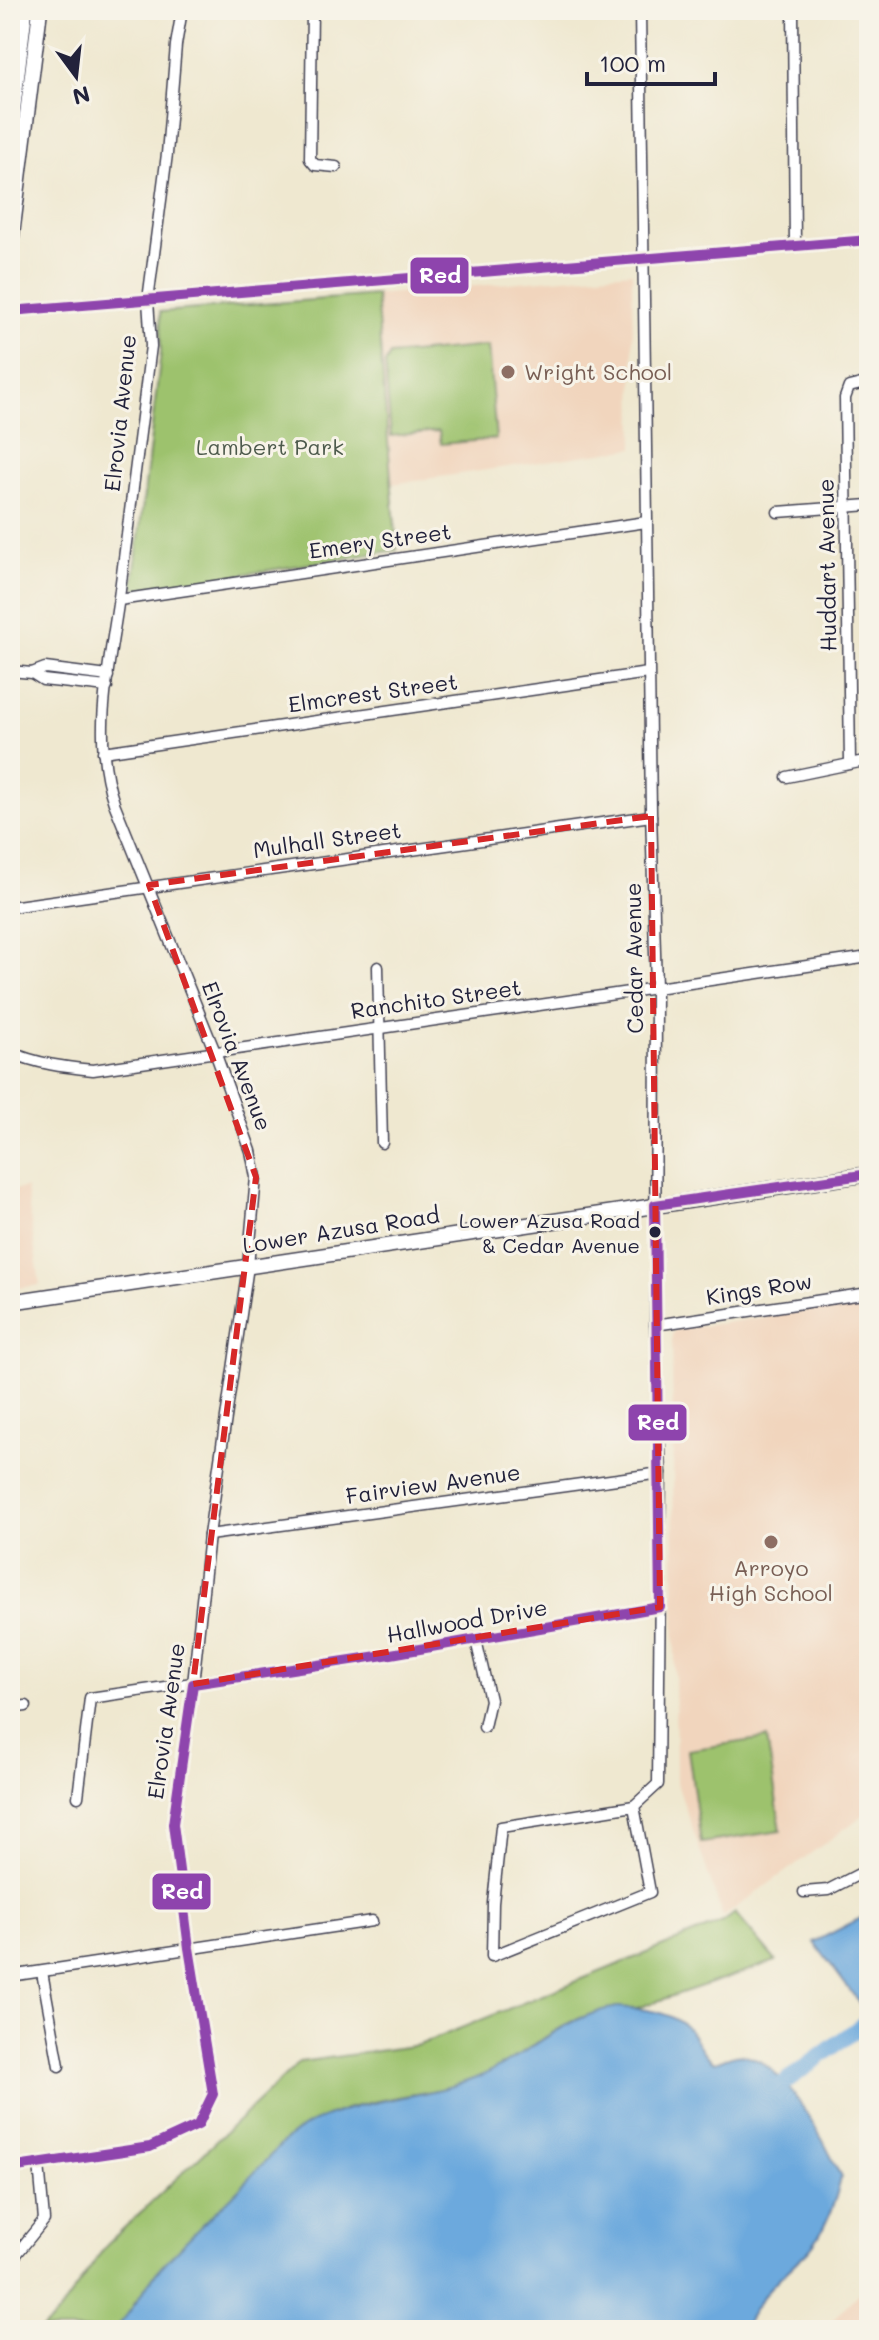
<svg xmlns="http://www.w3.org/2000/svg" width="879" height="2340" viewBox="0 0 879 2340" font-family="Mali,sans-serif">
	<rect width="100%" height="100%" fill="#f7f3e8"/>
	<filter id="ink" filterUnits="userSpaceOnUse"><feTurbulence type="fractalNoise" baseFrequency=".0125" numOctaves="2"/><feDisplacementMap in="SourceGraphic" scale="16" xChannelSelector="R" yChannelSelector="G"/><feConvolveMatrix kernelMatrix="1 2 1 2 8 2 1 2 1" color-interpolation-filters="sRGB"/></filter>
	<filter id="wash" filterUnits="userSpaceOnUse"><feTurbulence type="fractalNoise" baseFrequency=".006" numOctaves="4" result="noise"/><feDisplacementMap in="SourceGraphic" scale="32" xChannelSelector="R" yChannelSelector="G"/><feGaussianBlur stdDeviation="1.8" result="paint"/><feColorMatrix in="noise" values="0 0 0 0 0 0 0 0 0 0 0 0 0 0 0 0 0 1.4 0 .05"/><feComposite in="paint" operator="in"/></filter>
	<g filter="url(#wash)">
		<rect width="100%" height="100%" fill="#efe8d0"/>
		<g fill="#f1d5bd">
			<path d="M632,272L634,448L392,484L376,295Z"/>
			<path d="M26,1188L40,1285L10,1289V1190Z"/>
			<path d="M869,1302V1811L723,1917L676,1781L672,1334L675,1330Z"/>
			<path d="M869,2282V2330H823Z"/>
		</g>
		<g fill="#9dc26d" stroke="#607254" stroke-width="2">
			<path d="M376,295L397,550L138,591L133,586L161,352L160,312Z"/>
			<path d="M488,346L496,439L441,444L439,431L391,436L385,364L390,355Z"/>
			<path d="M767,1738L781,1831L701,1843L688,1750Z"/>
			<path d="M735,1913L776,1961L637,2008C571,2005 538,2049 484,2075C435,2097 381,2094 332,2114C296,2128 272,2162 245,2189C209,2226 172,2264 135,2302L128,2317L114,2330H41L57,2315L107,2244L300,2062L419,2045L723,1922Z"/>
		</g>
		<g fill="#6ca9dd" stroke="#47668c" stroke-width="2">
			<path d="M869,1914V2016L814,1942Z"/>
			<path d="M617,2007C646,2009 677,2011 694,2037C700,2046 705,2058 715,2062C725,2059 734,2053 745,2055C785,2064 826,2143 841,2178C836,2200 824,2234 808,2251C795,2264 781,2275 768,2290C757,2303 751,2318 740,2330H114C132,2313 141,2291 157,2272C182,2243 211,2217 238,2190C260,2168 281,2139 309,2124C364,2096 427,2100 483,2075C531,2053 562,2017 617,2007Z"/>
		</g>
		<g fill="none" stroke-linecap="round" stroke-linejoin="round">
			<path stroke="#6ca9dd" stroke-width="16" d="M784,2083L869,2020"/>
		</g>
	</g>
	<g filter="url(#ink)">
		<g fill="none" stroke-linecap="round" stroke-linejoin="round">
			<defs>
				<g id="street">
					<path d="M312,10L310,159L315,165L336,167"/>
					<path d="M793,10L795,246"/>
					<path d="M10,311L869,240"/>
					<path d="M778,512L869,505"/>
					<path d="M119,600L646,522"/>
					<path d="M10,671L32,673L43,680L107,687"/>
					<path d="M32,673L45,668L108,676"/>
					<path d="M103,752L648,673"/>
					<path d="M850,763L845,398L849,387L869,382"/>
					<path d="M787,777L869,760"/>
					<path d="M10,907L651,816"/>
					<path d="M378,967L382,1143"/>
					<path d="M10,1052C37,1064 64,1067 93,1070L869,957"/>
					<path d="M655,1325L869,1293"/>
					<path d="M209,1535L661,1473"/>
					<path d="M476,1640L490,1700L484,1727"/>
					<path d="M10,1708L26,1706"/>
					<path d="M78,1797L90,1698L391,1654L660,1607"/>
					<path d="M634,1806L658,1784L661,1473L655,1325L656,988L651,811L640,10"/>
					<path d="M634,1806L650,1892L492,1956L493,1903L501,1827Z"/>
					<path d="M804,1892L828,1890L869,1869"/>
					<path d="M42,1972L59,2066"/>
					<path d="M10,1976L372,1921"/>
					<path d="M10,2168L150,2147L198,2125L213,2094L189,1948L173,1824L193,1684L209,1535L248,1266L256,1177L251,1151L215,1052L114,803C90,735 111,660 120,590C130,509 140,428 151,346L148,300L167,154L176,45L182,10"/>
					<path d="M10,2262L44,2220L39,2164"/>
				</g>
				<g id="secondary">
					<path d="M10,134L25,10"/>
					<path d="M10,251L40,10"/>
					<path d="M10,1302L869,1174"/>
				</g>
			</defs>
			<use href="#street" stroke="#414051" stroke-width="13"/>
			<use href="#secondary" stroke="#414051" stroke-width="17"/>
			<use href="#street" stroke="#fff" stroke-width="10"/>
			<use href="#secondary" stroke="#fff" stroke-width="14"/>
			<defs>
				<g id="bus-1">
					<path d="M10,311L869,240"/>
					<path d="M10,2168L150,2147L198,2125L213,2094L189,1948L173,1824L193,1684L391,1654L660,1607L655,1205L869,1174"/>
				</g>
			</defs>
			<use href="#bus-1" stroke="#f7f3e8" stroke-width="16"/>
			<use href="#bus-1" stroke="#8e44ad" stroke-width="10"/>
		</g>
	</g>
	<path fill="none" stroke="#d62828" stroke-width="6" stroke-dasharray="16 10" stroke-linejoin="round" d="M651,816L660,1607L193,1684L256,1177L149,885Z"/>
	<g fill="#8d6e63" stroke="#f7f3e8" stroke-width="3">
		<circle cx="508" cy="372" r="8"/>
		<circle cx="771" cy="1542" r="8"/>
	</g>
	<circle fill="#22223b" stroke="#f7f3e8" stroke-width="3" cx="655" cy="1232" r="7"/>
	<g text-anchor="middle" stroke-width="6" stroke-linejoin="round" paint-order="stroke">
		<g font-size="20" fill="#22223b" stroke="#f7f3e8" text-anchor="end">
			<text x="640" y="1228">Lower Azusa Road<tspan x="640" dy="25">&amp; Cedar Avenue</tspan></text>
		</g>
		<g font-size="22" fill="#785e54" stroke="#f7f3e8" text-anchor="start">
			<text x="524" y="380">Wright School</text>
			<text x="771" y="1576" text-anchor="middle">Arroyo<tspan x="771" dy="25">High School</tspan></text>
		</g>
		<g font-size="22" fill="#22223b" stroke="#f7f3e8">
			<text transform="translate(120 413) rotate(-84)" y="8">Elrovia Avenue</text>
			<text transform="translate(380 541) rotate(-8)" y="8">Emery Street</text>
			<text transform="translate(827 565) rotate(-91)" y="8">Huddart Avenue</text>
			<text transform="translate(373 693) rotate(-8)" y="8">Elmcrest Street</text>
			<text transform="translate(327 840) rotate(-8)" y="8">Mulhall Street</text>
			<text transform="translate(634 958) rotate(-91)" y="8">Cedar Avenue</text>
			<text transform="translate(436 999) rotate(-8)" y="8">Ranchito Street</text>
			<text transform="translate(237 1056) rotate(69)" y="8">Elrovia Avenue</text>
			<text transform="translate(341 1230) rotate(-9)" y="8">Lower Azusa Road</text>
			<text transform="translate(759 1289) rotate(-9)" y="8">Kings Row</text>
			<text transform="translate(433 1484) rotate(-8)" y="8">Fairview Avenue</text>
			<text transform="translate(467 1621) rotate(-10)" y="8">Hallwood Drive</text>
			<text transform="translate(166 1721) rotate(-82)" y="8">Elrovia Avenue</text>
		</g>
		<g font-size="22" fill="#4d5a4c" stroke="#f7f3e8">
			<text x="270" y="455">Lambert Park</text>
		</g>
	</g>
	<g stroke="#f7f3e8" stroke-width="3">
		<rect x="409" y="256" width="61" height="39" rx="8" fill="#8e44ad"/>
		<rect x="627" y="1403" width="61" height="39" rx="8" fill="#8e44ad"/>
		<rect x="151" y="1872" width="61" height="39" rx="8" fill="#8e44ad"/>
	</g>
	<g font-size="22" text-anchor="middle" font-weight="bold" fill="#fff">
		<text x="440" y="283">Red</text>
		<text x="658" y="1430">Red</text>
		<text x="182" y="1899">Red</text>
	</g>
	<rect width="879" height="2340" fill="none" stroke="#f7f3e8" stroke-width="40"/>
	<g transform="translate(76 76) rotate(165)" stroke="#f7f3e8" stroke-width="6" paint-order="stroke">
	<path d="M0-6L14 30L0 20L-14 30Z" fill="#22223b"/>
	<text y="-12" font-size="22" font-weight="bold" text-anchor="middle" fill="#22223b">N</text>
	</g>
	<path d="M587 72v12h128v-12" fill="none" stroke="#22223b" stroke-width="4"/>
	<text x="599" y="72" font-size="24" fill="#22223b" stroke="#f7f3e8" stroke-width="6" paint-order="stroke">100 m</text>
</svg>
